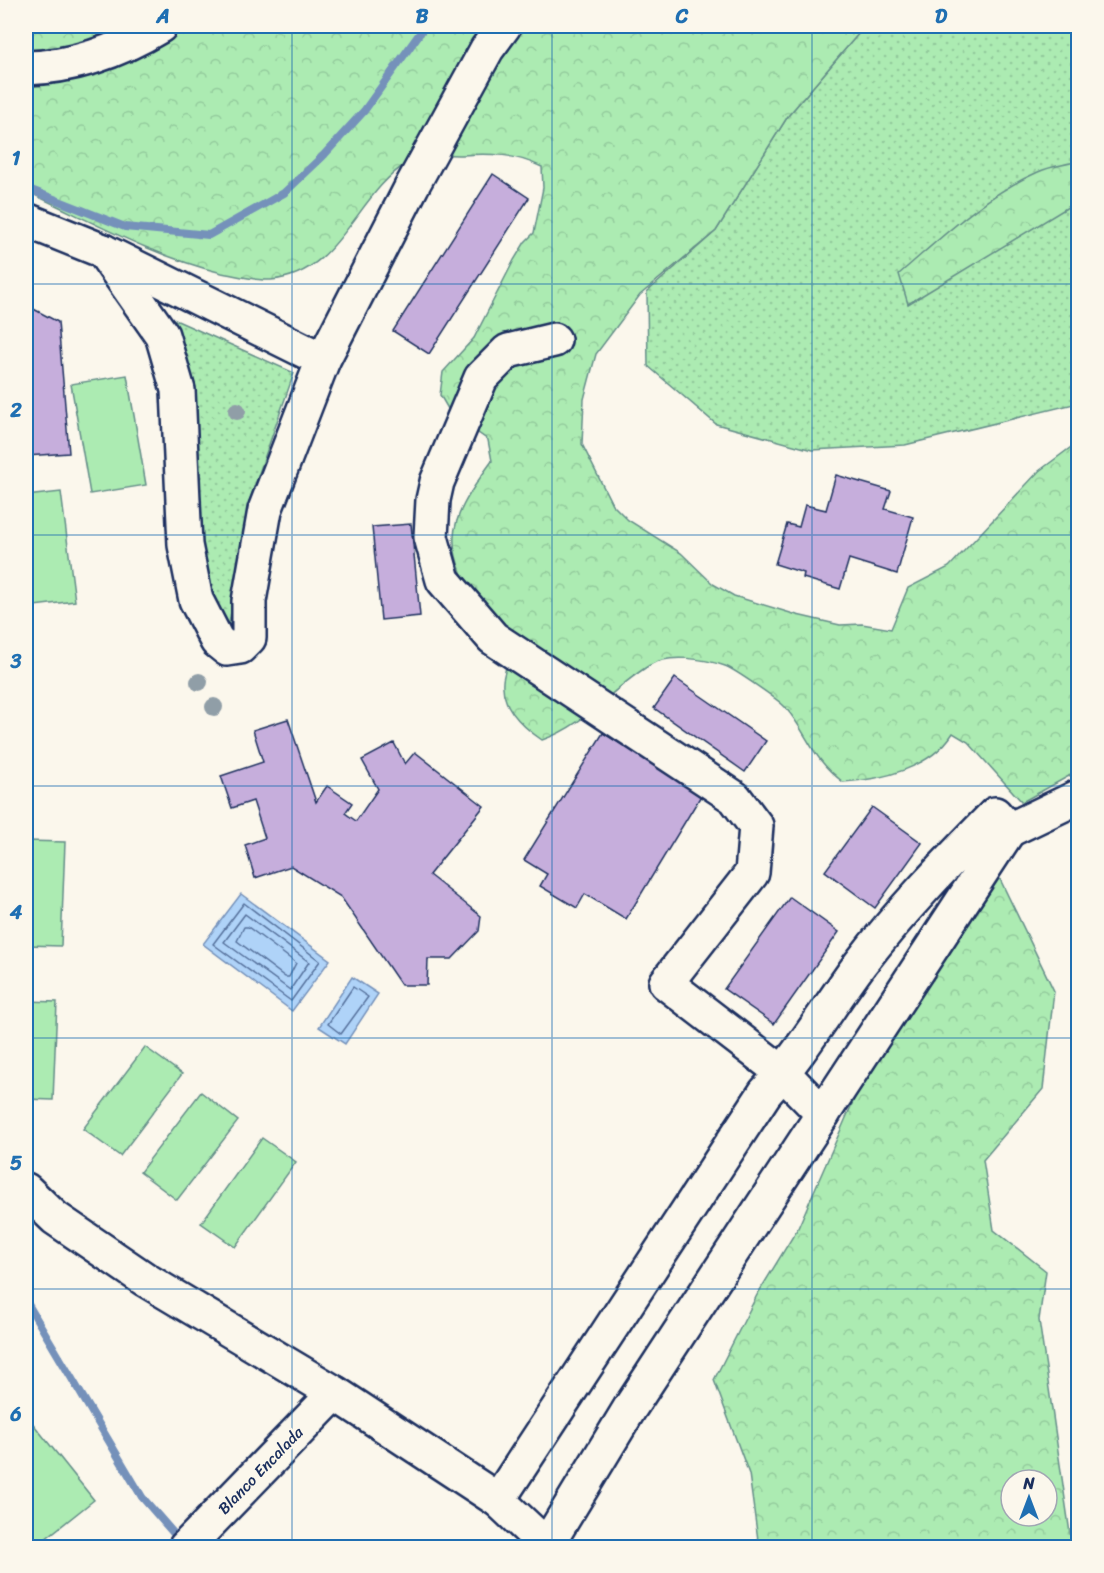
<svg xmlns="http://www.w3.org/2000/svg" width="1104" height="1573" viewBox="0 0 1104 1573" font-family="Sriracha,sans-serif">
	<defs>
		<pattern id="grass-dots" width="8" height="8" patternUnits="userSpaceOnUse" patternTransform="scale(1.5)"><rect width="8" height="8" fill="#acebb2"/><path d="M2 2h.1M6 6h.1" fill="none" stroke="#93ca9c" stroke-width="1.8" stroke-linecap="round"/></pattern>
		<pattern id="forest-crowns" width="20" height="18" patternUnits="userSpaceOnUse" patternTransform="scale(1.5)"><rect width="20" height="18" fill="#acebb2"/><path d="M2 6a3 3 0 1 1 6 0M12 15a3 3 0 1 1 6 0" fill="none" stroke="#93ca9c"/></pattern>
	</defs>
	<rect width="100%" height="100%" fill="#fbf7ec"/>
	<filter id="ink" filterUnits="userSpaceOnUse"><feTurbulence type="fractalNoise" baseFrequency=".0167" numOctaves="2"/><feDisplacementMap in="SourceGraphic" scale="12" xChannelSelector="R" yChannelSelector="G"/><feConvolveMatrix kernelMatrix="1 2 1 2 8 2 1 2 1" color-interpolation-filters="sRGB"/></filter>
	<g filter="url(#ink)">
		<g fill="url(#grass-dots)" stroke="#648d88" stroke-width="1.5">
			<path d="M865,26H1078V403L905,445L812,450L716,424L648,366L647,292L716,231L788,116Z"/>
			<path d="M173,319L294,373L248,505L228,630L209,605L201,554L192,385Z"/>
		</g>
		<g fill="url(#forest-crowns)" stroke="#648d88" stroke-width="1.5" fill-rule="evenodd">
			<path d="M26,26H865L788,116L716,231L640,295L596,354L584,399L582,444L612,504L628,520L681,553L713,584L734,596L797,615L840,625L862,624L891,629L908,588L949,567L1039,471L1078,442V771L1022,802L968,742L953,733C931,768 882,780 843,782C811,758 809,735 785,707C780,701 734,669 725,666C705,659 668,653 650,665C610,689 588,724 542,740C523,727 501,707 503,682C503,675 508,666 506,659C503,646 491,631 484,619C444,544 441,531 492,461L488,440L451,414L440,395L443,372L474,338L514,260L525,242L534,233L543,188L542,167C515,154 492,153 462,155C444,155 426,152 409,162C357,192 340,275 271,280C255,281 238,276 222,273C152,256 91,221 26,191Z"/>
			<path d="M1078,161V201L908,304L899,274C942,237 985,195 1038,172C1050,166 1065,165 1078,161Z"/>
			<path d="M998,875L1054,991L1043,1089L983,1160L994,1230L1046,1271L1039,1320L1072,1547H759L749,1474L714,1380L757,1295L798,1228L869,1065ZM1011,1480H1047V1516H1011Z"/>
		</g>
		<g fill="#acebb2" stroke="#648d88" stroke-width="1.5">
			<path d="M127,375L146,485L90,494L71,384Z"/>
			<path d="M61,492L75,601L26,607V496Z"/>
			<path d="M26,841L65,842L61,946L26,945Z"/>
			<path d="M26,1001L57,1002L53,1100L26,1099Z"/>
			<path d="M145,1047L182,1074L120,1156L83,1129Z"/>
			<path d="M201,1092L238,1121L177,1200L140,1172Z"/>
			<path d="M262,1138L296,1162L235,1247L201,1223Z"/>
			<path d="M26,1415L94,1500L35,1547H26Z"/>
		</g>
		<g fill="#afd3f8" stroke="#7491ba" stroke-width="1.5">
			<path d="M241,894L330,960L292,1011L203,944Z"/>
			<path d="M352,977L378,994L345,1044L319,1027Z"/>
		</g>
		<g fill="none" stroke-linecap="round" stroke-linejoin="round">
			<g stroke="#56719c" stroke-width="1.5">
				<path d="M244,903L320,961L291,1001L213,944Z"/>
				<path d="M245,914L309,962L290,990L224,942Z"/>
				<path d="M244,927H248L296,963L289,977H285L237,941Z"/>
				<path d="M353,987L368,997L341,1034L328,1024Z"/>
			</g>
			<g stroke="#7491ba" stroke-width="8">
				<path d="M26,188L125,227L209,235L284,193L323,156L364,111L425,26"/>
				<path d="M26,1301L142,1497L182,1543"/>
			</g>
		</g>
		<g fill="#c6aedc" stroke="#1b2f5e" stroke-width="1.5">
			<path d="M493,174L529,198L429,354L393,331Z"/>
			<path d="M26,305L58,322L69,453L26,456Z"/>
			<path d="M836,475L891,491L885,509L913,517L897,574L849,559L840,589L803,578L804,573L775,564L787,524L799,527L805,505L826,510Z"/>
			<path d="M411,524L420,616L381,620L372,527Z"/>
			<path d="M675,678L766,741L745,772L654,708Z"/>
			<path d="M288,719L316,802L327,786L352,803L345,813L356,821L378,789L362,760L394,743L405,764L415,752L484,806L429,875L481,916L479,931L452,959H428L427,985H401L341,897L291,866L255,878L245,845L265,838L253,801L232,808L221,776L263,762L253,730Z"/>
			<path d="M603,733L702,794L626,919L585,894L577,908L540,886L547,874L524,860Z"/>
			<path d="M872,807L922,843L875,908L825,871Z"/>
			<path d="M790,897L839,932L774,1024L724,989Z"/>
		</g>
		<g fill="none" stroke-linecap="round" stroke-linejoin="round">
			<defs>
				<g id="minor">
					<path d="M26,68C75,67 119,51 160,26"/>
					<path d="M26,220L103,251L323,360L412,186L487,49L504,26"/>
					<path d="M103,251L162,335L178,390L185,545L196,600L217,641L227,649L240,647L249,638V601L265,510L323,360"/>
					<path d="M554,340L508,351L481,378L437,482L433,500L431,537L443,580L493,638L735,798L756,826L752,873L666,983L783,1073L823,1114"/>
					<path d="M1009,830L1078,797"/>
					<path d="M26,1190L55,1218L146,1280L335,1393L498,1500L549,1548"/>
					<path d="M498,1500L765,1093C801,1054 828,1007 860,964C901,910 948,862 995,814L1009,830L630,1408L547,1545"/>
					<path d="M185,1548L335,1393"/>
				</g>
			</defs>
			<use href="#minor" stroke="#1b2f5e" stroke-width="38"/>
			<use href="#minor" stroke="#fbf7ec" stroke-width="33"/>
		</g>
		<g fill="#909ea7">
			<circle cx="237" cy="411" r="9"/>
			<circle cx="199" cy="682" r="9"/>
			<circle cx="214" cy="707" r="9"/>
		</g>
	</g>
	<path fill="none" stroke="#1f6fb2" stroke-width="1.5" stroke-opacity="0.55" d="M292,26V1548M552,26V1548M812,26V1548M26,284H1078M26,535H1078M26,786H1078M26,1038H1078M26,1289H1078"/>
	<g text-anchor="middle" stroke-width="4.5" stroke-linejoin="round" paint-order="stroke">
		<g font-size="16" fill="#1b2f5e" stroke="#fbf7ec">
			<text transform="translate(260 1470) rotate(-46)" y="6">Blanco Encalada</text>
		</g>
	</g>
	<rect width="1104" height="1573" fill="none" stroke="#fbf7ec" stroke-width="66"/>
	<g transform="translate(1029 1498)"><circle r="28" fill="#fbf7ec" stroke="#a1a7b3" stroke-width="1.5"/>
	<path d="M0-4.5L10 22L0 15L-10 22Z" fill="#1f6fb2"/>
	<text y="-9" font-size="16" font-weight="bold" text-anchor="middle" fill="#1b2f5e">N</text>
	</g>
	<rect x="33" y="33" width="1038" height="1507" fill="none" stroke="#1f6fb2" stroke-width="2"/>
	<g font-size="20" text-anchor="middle" font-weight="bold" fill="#1f6fb2">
		<text x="163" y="23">A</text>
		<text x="422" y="23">B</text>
		<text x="682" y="23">C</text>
		<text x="941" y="23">D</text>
		<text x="16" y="165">1</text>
		<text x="16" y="417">2</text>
		<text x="16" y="668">3</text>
		<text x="16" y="919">4</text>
		<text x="16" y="1170">5</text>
		<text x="16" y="1421">6</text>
	</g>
</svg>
